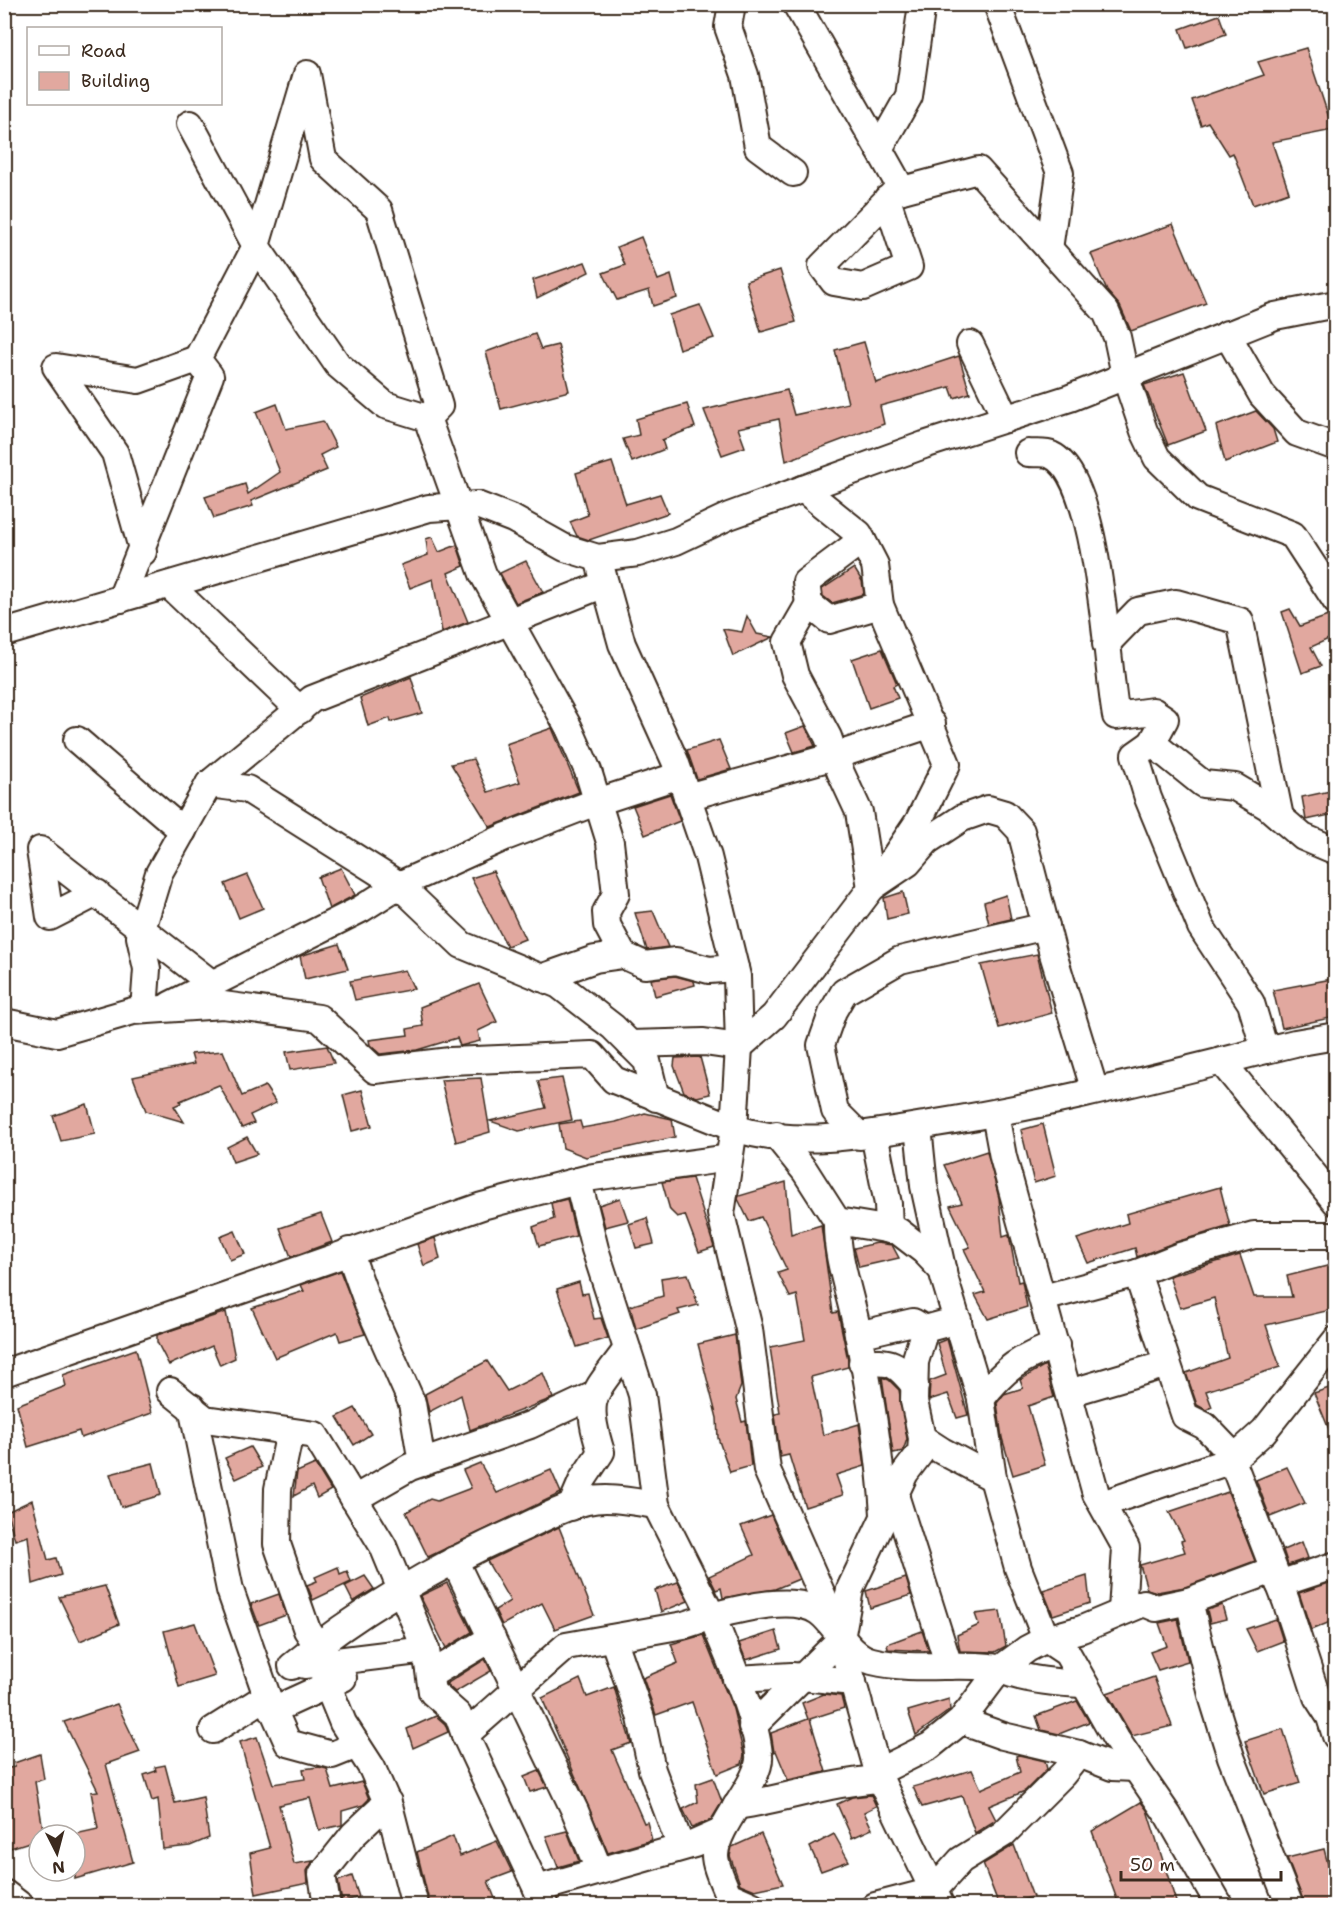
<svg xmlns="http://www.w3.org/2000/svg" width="1340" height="1910" viewBox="0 0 1340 1910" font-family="'Shantell Sans',sans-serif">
	<rect width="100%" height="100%" fill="#fff"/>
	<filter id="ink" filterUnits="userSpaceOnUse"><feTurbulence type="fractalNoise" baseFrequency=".0167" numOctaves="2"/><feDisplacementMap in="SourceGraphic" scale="12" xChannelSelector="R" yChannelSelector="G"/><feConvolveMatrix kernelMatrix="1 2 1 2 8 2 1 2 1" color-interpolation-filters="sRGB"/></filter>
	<g filter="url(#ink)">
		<g fill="#e1a89f" stroke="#3b2a1e" stroke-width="1.5">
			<path d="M1219,15L1226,34L1187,48L1180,29Z"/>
			<path d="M1306,48L1333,130L1272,142L1289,192L1253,205L1233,153L1229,155L1208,122L1201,125L1192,100L1264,75L1258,62Z"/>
			<path d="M1173,224L1206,303L1131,331L1120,306L1107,291L1091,254Z"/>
			<path d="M641,237L658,280L671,275L677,298L653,306L649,290L617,300L603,273L625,265L617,247Z"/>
			<path d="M585,262L589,272L537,298L533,280Z"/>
			<path d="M780,270L796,322L761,332L746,281Z"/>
			<path d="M700,305L714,338L679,349L669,315Z"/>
			<path d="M535,334L541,349L558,345L569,391L501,409L486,352Z"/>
			<path d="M864,342L876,383L959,356L970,393L954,398L950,387L880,406L884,424L786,461L779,419L738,428L745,447L722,455L704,410L787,390L794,415L848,403L835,350Z"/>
			<path d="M1184,372L1206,431L1168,445L1144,385Z"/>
			<path d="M277,404L286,429L323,421L336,447L320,455L327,470L251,501L253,506L214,518L205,497L245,484L248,494L280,472L256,412Z"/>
			<path d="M687,404L695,427L662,440L665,449L632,462L623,439L639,435L636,419Z"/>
			<path d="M1256,411L1273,429L1277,442L1225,462L1216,426Z"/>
			<path d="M612,462L626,504L660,494L668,513L589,540L577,536L570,522L588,515L576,473Z"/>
			<path d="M432,537L439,552L457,545L464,566L448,573L468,622L442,632L433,579L410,588L401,565L428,555L426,539Z"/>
			<path d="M526,561L543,592L516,603L500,573Z"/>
			<path d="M854,568L862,581L864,594L832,603L823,596L822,589Z"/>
			<path d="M1290,609L1300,626L1328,616L1335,636L1311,647L1321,666L1302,673L1282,612Z"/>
			<path d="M747,616L757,634L773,637L733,656L723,629L742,632Z"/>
			<path d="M882,649L897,684L893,686L898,698L869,708L852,659Z"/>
			<path d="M411,677L422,713L391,722L390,718L368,726L360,698Z"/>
			<path d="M805,726L815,746L794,752L786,733Z"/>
			<path d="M552,728L579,792L490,827L451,764L473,759L488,792L520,782L506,744Z"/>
			<path d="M719,740L731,769L697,779L687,750Z"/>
			<path d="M1335,790V814L1306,820L1302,797Z"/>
			<path d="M670,794L680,821L645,835L633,806Z"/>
			<path d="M341,868L355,895L329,909L318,877Z"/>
			<path d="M493,871L525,939L507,946L471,878Z"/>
			<path d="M248,875L263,908L239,918L225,884Z"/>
			<path d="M903,892L908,914L887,919L884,898Z"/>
			<path d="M1006,895L1011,919L989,924L984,902Z"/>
			<path d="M653,911L668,947L647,950L635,913Z"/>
			<path d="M339,944L348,969L305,979L300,956Z"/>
			<path d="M1037,954L1052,1013L999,1028L981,965Z"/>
			<path d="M405,970L414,989L355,1000L350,981Z"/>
			<path d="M675,976L694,981L695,985L655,996L651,979Z"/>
			<path d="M1332,979L1335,1017L1282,1028L1273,990Z"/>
			<path d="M479,984L497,1022L478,1031L480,1041L460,1046L457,1038L417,1050L380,1054L370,1045L369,1040L408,1035L407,1029L423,1026L420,1007Z"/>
			<path d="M327,1046L334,1063L290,1070L286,1052Z"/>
			<path d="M223,1051L242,1096L265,1086L276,1103L250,1115L254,1123L242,1128L219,1085L180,1101L181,1103L174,1106L184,1122L146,1111L133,1077L194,1064L191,1054Z"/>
			<path d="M700,1057L710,1094L697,1097L684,1092L674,1066L675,1058Z"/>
			<path d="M481,1078L490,1132L456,1142L441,1080Z"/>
			<path d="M562,1078L572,1120L519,1131L490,1121L546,1108L538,1081Z"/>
			<path d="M362,1090L372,1126L352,1131L343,1095Z"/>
			<path d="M87,1104L95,1134L61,1141L53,1116Z"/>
			<path d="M645,1113L672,1119L675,1137L586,1157L563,1148L559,1124L580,1121L582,1128L616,1122Z"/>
			<path d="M1043,1124L1056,1176L1034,1183L1021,1130Z"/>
			<path d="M247,1137L257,1154L233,1162L227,1147Z"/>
			<path d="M987,1151L999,1198L1003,1237L1009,1235L1018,1282L1022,1281L1027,1307L988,1319L975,1295L985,1292L964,1249L970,1247L950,1206L962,1203L944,1165Z"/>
			<path d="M692,1178L714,1247L699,1252L685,1215L677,1217L670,1210L662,1182Z"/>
			<path d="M786,1182L791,1234L821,1225L833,1313L838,1312L848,1360V1367L811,1377L823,1435L859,1424L865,1466L836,1475L843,1495L805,1507L789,1455L780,1457L775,1414L780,1413L770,1347L805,1340L797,1295L790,1297L778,1273L787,1270L761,1217L749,1221L738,1199L739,1196Z"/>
			<path d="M1220,1187L1230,1226L1176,1242L1137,1257L1135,1248L1088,1263L1077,1239L1128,1223L1126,1214Z"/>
			<path d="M620,1198L628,1221L605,1227L599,1205Z"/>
			<path d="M567,1199L576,1236L539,1246L533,1227L554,1219L551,1203Z"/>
			<path d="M321,1214L332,1242L291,1257L280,1228Z"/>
			<path d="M647,1218L654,1244L636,1248L629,1224Z"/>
			<path d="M235,1231L245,1254L230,1260L220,1237Z"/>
			<path d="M435,1238L440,1259L424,1266L417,1244Z"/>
			<path d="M877,1243L892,1245L899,1258L859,1267L854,1248Z"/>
			<path d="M1240,1255L1254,1297H1292L1287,1276L1335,1264V1309L1266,1325L1280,1367L1206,1391L1212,1407L1206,1410L1197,1405L1186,1373L1228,1358L1214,1298L1180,1308L1169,1276Z"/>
			<path d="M340,1271L365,1334L340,1341L337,1332L275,1358L252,1308L304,1291L301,1285Z"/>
			<path d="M688,1274L698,1305L678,1310L680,1314L636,1329L630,1306L663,1296L661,1278Z"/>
			<path d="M579,1282L582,1294L588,1293L594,1319L601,1318L608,1338L577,1347L557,1289Z"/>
			<path d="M226,1312L235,1358L220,1365L212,1346L169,1365L157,1342V1335Z"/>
			<path d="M735,1335L741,1386L736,1399L742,1422L746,1421L751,1466L730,1472L718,1438L717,1418L698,1344Z"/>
			<path d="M947,1339L968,1415L957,1418L948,1394L929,1400L930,1381L946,1375L937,1343Z"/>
			<path d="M136,1349L152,1413L81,1438L79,1431L28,1447L17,1405L66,1386L63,1375Z"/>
			<path d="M487,1361L507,1391L543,1373L553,1398L470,1430L461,1395L429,1412L425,1394Z"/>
			<path d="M1045,1365L1054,1397L1028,1406L1045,1465L1013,1475L1002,1438L997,1403L1004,1394L1023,1388L1020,1380Z"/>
			<path d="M882,1377L889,1380L899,1390L907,1439L903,1451L893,1453Z"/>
			<path d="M1335,1386V1444L1314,1393Z"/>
			<path d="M355,1408L371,1434L354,1445L337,1417Z"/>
			<path d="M250,1447L262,1467L236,1479L225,1458Z"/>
			<path d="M153,1463L161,1495L121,1507L110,1474Z"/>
			<path d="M480,1463L497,1493L551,1470L561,1493L428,1557L406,1512L430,1499L437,1501L471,1488L463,1470Z"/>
			<path d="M315,1464L331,1490L317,1498L312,1486L294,1496L297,1472Z"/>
			<path d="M1287,1467L1305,1503L1270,1517L1256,1480Z"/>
			<path d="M1228,1492L1255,1561L1185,1587L1157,1592L1147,1589L1140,1565L1185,1552L1181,1541L1184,1540L1169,1512Z"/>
			<path d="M32,1500L48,1560L56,1558L61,1575L33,1584L28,1536L15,1540L7,1512Z"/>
			<path d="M771,1515L799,1579L775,1589L723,1598L721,1588L716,1590L709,1576L754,1555L741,1526Z"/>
			<path d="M559,1527L594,1615L555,1629L542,1603L502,1625L495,1610L510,1601L487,1561Z"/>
			<path d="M1302,1542L1308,1558L1288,1565L1283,1550Z"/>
			<path d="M338,1567L340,1574L347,1571L351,1582L313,1600L307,1585L317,1581L315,1577Z"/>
			<path d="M365,1576L374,1589L353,1602L345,1586Z"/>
			<path d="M1087,1576L1090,1603L1053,1615L1043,1590Z"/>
			<path d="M906,1578L911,1595L870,1608L866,1591Z"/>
			<path d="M1335,1581V1620L1311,1630L1299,1593Z"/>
			<path d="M678,1582L688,1601L661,1612L655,1590Z"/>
			<path d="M447,1583L472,1632L446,1648L420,1596Z"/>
			<path d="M105,1586L119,1624L80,1641L59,1597Z"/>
			<path d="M279,1594L286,1615L259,1625L251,1604Z"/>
			<path d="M1222,1605L1226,1619L1210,1623L1207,1610Z"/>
			<path d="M1000,1611L1006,1646L995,1652L960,1651L957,1635L979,1625L975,1614Z"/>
			<path d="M1178,1619L1188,1661L1158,1670L1150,1652L1167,1646L1159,1623Z"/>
			<path d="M1276,1619L1283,1641L1257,1651L1246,1629Z"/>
			<path d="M195,1623L215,1676L179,1687L164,1631Z"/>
			<path d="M776,1631L781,1649L746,1660L739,1643Z"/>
			<path d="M922,1631L929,1651L888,1649L887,1644Z"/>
			<path d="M703,1635L733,1709L744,1755L742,1764L717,1774L692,1702L656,1715L643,1678L678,1663L671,1644Z"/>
			<path d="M485,1659L491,1671L455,1692L446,1684Z"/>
			<path d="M1154,1677L1172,1726L1132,1736L1107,1693Z"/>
			<path d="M580,1679L587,1697L614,1687L631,1743L612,1750L644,1823L647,1822L652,1840L608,1853L542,1698Z"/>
			<path d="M824,1694L841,1696L844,1708L810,1719L826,1772L788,1780L776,1751L774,1752L771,1733L808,1719L802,1703Z"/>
			<path d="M949,1699L950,1710L916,1735L908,1711Z"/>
			<path d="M1077,1701L1089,1722L1059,1734L1041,1730L1036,1716Z"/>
			<path d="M117,1704L140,1752L106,1764L133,1862L75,1879V1834L98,1829L91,1792L98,1791L64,1722Z"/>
			<path d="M436,1716L445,1724L448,1732L413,1748L407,1729Z"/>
			<path d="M1283,1729L1300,1783L1264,1794L1245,1741Z"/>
			<path d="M257,1737L273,1784L305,1779L303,1769L319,1767L327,1769L333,1789L362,1782L369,1799L363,1805L342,1811V1825L319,1830L310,1798L279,1805L294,1864L313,1861L307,1871L308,1883L256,1894L250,1853L270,1848L240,1742Z"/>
			<path d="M40,1754L44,1779L35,1782L44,1835H39V1839L4,1850V1769L15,1767L14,1763Z"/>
			<path d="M1019,1755L1045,1761L1047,1769L1025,1791L989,1806L996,1820L975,1833L962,1796L922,1807L913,1787L972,1770L981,1789L1020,1772L1016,1756Z"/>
			<path d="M165,1765L175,1803L203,1797L209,1838L190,1846L163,1849L158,1799L152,1801L144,1775L156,1771L155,1767Z"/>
			<path d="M539,1771L547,1787L530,1792L524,1777Z"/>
			<path d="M713,1778L722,1802L711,1820L692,1828L683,1809L698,1802L696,1784Z"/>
			<path d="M871,1795L876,1806L864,1812L872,1829L852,1838L837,1804L852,1797Z"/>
			<path d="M1141,1802L1147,1810L1177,1905H1119L1092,1831Z"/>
			<path d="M567,1831L579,1861L558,1867L546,1836Z"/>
			<path d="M761,1834L783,1884L755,1890L740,1884L730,1856L732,1847Z"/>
			<path d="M834,1834L849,1861L821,1871L810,1847Z"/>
			<path d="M453,1836L460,1856L497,1841L512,1872L488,1881L496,1901L484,1905H430L417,1852Z"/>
			<path d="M1014,1845L1033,1897L999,1905L983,1864Z"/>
			<path d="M1324,1849L1335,1891V1905H1305L1287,1858Z"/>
			<path d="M352,1876L359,1897L342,1902L338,1881Z"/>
		</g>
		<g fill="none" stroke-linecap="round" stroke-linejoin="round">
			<defs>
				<g id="street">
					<path d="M732,4L728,27L745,75L758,147L793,173"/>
					<path d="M796,4L879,149"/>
					<path d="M997,4L1060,173L1049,249"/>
					<path d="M902,190L879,149L909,96L922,4"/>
					<path d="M887,199L909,267L863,287L834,282L822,266L895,192L978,170L1106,312L1117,337L1125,375L1144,431L1157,458L1198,498L1293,535L1336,601"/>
					<path d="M1227,334L1262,395L1297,433L1336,447"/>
					<path d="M970,344L1006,419"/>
					<path d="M427,418L385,405L338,365L256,246L307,74L323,159L379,210L439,406L427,418L483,574L569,728L588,771L610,842L616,894L606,912L607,925L623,955"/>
					<path d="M1028,453C1034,454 1045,452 1051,455C1100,477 1106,664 1116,716L1153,711L1165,719L1152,743"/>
					<path d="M143,552L115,453L56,367L138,380L197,359"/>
					<path d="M598,558L622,644L675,761L708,857L737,976L739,1047L734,1128L721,1214L749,1329L767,1470L839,1633L880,1779L941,1906"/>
					<path d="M169,585L300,710"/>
					<path d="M121,599L210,376L197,359L256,246L190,124"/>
					<path d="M809,604L806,582L862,540"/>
					<path d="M880,605L829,620L809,604L787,642L795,675L828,737L840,771L859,812L871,888L908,863L927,841L962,818L988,809L1005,814L1021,831L1053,954L1095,1091"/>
					<path d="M4,633L429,508L477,505L513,519L565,548L598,558L638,553L676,541L729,516L924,445L1070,398L1275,316L1336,304"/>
					<path d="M1106,644L1138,611L1176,603L1240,621L1280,817"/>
					<path d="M77,740L183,831"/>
					<path d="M209,784L312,699L605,584"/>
					<path d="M687,797L835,756L932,724"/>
					<path d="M97,893L50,917L40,850L211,983"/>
					<path d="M541,978L595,959L623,955L645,965L676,961L709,970L735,968"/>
					<path d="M170,1005L361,909L399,885L505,837L588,805L680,775"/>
					<path d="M144,1010L147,969L140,937L142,929L159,873L209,784L247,789L399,885L462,945L559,985L613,1027L647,1061L656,1098"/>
					<path d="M4,1022L57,1033L133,1011L223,1005L319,1018L375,1070L450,1061L592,1055L614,1080L734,1128C798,1149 871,1134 936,1123C1057,1104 1176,1072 1295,1043L1336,1036"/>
					<path d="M630,1044L704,1042L739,1047L774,1016L889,865L918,822L947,764L880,605L875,565L859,534L803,489"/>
					<path d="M1265,1050L1251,1003L1201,927L1148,798L1135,755L1152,743L1203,784L1235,787L1267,806L1303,837L1336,851"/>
					<path d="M1221,1061L1336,1202"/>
					<path d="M995,1114L1003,1157L1096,1494L1126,1548L1122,1611"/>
					<path d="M918,1127L924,1186L944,1277L981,1399L993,1478L1018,1568L1046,1639L1067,1653L1116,1739L1168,1815L1220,1906"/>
					<path d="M874,1134L888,1204L889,1230"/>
					<path d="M776,1135L805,1171L837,1221L898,1231L924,1251L943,1271"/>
					<path d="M860,1136L835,1111L821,1045L833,1011L844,992L900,960L1046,926"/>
					<path d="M837,1221C836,1256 849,1290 856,1324C869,1386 880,1451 884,1514"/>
					<path d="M349,1251L368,1304L412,1403L422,1463"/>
					<path d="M1137,1273L1185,1416L1205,1426L1228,1450L1286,1601L1317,1697L1330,1717L1336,1736"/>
					<path d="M1043,1298L1137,1273L1180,1256L1254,1235H1330L1336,1238"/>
					<path d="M858,1335L913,1322L925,1329"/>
					<path d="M862,1363C891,1360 897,1363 915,1386"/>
					<path d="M4,1373L482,1206L593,1177L729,1158"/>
					<path d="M170,1391L205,1419L315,1435L383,1546L426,1650L432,1692L458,1715L465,1735"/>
					<path d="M1069,1393L1167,1364"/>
					<path d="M981,1399C1005,1368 1020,1358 1056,1345"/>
					<path d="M192,1407L230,1590L267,1696L288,1743L332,1755L357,1745"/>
					<path d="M290,1432L278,1489L277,1544L307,1630L317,1645L325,1679L343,1723L372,1768L390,1809L415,1906"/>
					<path d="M922,1438L942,1451L993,1478"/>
					<path d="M895,1495L949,1666"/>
					<path d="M354,1499L410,1467L530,1425L592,1396"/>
					<path d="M1102,1504L1232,1460L1264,1431L1336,1340"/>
					<path d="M571,1507L583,1479L601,1452C583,1395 594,1395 627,1349"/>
					<path d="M454,1560L575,1811L599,1870"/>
					<path d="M1279,1584L1336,1565"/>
					<path d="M1189,1601L1213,1699L1231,1757L1290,1906"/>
					<path d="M613,1638L641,1718L652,1770L681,1847"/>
					<path d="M304,1665L426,1650"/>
					<path d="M292,1666C360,1610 439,1565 520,1529C541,1519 564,1507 587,1501C609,1496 634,1502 656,1505"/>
					<path d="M430,1675L492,1638"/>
					<path d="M736,1679L792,1676L853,1682"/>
					<path d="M273,1710L343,1678"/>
					<path d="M966,1714L975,1726L1003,1736L1079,1754L1112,1767L1136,1768"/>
					<path d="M752,1727L841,1639L850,1589L905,1473L921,1452L922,1438L914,1401L915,1362L925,1329L958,1320"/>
					<path d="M213,1730L267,1696"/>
					<path d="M878,1772L930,1746L961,1721L1000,1669L1027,1649L1046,1639L1082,1629L1144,1603L1156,1608L1189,1601L1273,1570"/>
					<path d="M736,1806C785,1799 831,1782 880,1779"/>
					<path d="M537,1889L694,1844L721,1832"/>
					<path d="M4,1893L21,1906"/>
					<path d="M327,1906L322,1874L353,1835L388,1802"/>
					<path d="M545,1906L465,1735L566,1646L684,1625L712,1616L656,1505L642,1395L595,1249L578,1181"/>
					<path d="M753,1906L728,1895C724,1884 715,1867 715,1855C716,1824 762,1781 759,1755C756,1715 727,1655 712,1616C739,1609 795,1594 819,1612C837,1625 847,1655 872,1661C914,1671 949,1663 990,1667C998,1667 1005,1672 1012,1674C1035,1681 1060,1683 1084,1684"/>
					<path d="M875,1906L933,1891L961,1860L1003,1834L1063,1774L1079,1754"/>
				</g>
			</defs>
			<use href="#street" stroke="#3b2a1e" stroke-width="30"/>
			<use href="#street" stroke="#fff" stroke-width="26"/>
		</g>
	</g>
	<rect width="1340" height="1910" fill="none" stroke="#fff" stroke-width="24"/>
	<rect x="12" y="12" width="1316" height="1886" fill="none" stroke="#3b2a1e" stroke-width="2" filter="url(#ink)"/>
	<rect x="27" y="27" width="195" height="78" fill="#ffffff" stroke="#b1aaa5" stroke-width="1.5"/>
	<rect x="39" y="46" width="30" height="9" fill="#ffffff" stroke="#b1aaa5" stroke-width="1.5"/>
	<text x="81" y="57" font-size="18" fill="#3b2a1e">Road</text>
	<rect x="39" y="72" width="30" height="18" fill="#e1a89f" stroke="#b1aaa5" stroke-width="1.5"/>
	<text x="81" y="87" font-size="18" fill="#3b2a1e">Building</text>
	<g transform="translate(57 1853) rotate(174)"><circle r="28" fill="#ffffff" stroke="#b1aaa5" stroke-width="1.5"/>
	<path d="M0-4.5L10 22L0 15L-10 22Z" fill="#3b2a1e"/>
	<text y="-9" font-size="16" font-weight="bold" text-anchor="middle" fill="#3b2a1e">N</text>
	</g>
	<path d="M1121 1871v9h160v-9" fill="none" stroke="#3b2a1e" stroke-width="3"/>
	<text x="1130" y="1871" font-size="18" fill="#3b2a1e" stroke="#ffffff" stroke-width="4.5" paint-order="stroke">50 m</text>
</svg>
